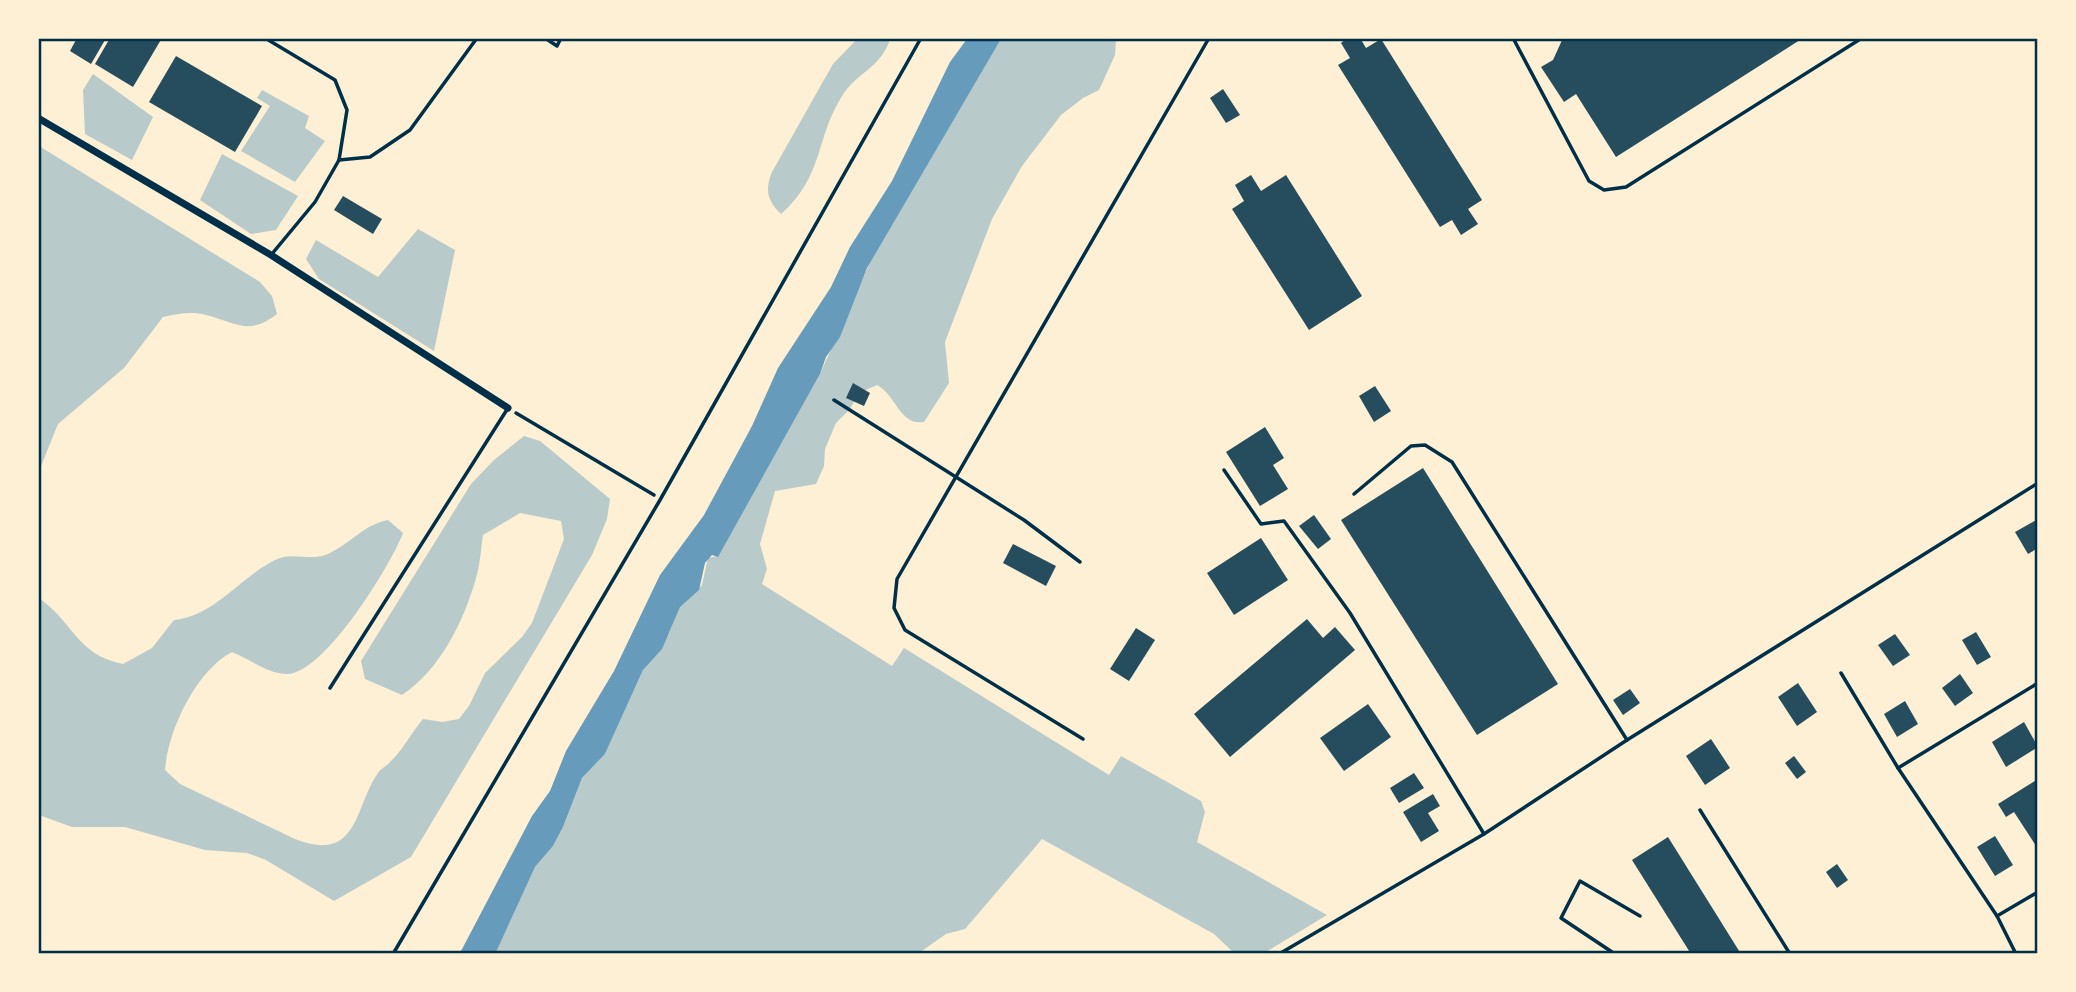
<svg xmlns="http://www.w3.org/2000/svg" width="2076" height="992" viewBox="0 0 2076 992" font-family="Rubik,sans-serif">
	<rect width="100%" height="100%" fill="#fdf0d5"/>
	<g fill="#b9caca">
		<path d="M858,38L890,39C881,68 857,72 842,96C815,139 824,176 781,214C767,200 765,190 772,172L833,64Z"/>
		<path d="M1001,39H1116L1115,55L1099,90L1083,98L1061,115L1022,166L992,219L945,342L949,383L924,422C900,426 896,395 877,385L859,393L850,409L836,423L825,449L824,466L816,484L775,491L760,544L767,569L762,584L892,666L904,648L1109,775L1121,756L1201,801L1205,812L1197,842L1327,915L1264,953H1234L1214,934L1042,839L965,929L946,934L919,953L494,954L535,867L553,846L563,827L582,778L605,754L643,670L669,633L679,607L702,585L708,558L718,556L820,374L872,258Z"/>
		<path d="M93,74L153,117L132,160L85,134L83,90Z"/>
		<path d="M262,90L309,116L305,128L325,141L295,182L241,151L270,106L257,98Z"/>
		<path d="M39,146L260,282L272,296L277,314C248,336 237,323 206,315C192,311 177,314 163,317L124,368L58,424L39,471Z"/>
		<path d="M222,154L298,196L276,230L251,234L200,200Z"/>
		<path d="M418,229L455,250L434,351L319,279L306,259L316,240L378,277Z"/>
		<path d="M524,436L540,441L610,499L607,519L592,555L411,857L334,901L266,860L247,853L205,850L125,827H72L39,815V598C74,623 77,655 123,664L152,648L174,620C215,616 239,578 275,560C292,551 310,562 328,554C350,544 363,525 388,520L403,533C391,565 323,676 286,674C266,673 250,659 232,652C196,671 168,730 165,770L180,784L295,839C359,864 354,807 378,773C381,768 387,766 390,762C401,752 412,732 423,719L442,722L459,719L469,706L485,673L522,637L532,623L564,539L561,521L520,513L483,535C481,549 480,565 476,578C464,621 440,670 402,695L365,679L361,661L471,484L494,460Z"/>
	</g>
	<path fill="#669bbc" d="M967,39H1001L867,268L840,337L826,357L820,374L718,557L712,555L705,563L699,590L680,607L662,649L643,670L605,754L582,778L563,827L553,846L535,867L496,952L460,953L532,816L550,791L566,751L614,671L660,575L704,515L752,426L778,368L831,287L850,247L892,181L950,62Z"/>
	<g fill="#264d5e">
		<path d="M77,38L105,40L91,64L70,51Z"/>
		<path d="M110,38H162L133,87L95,64Z"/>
		<path d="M1347,38H1360L1366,48L1381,39L1482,200L1468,209L1478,224L1461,235L1452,220L1440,227L1338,65L1350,58L1341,43Z"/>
		<path d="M1563,38H1803L1616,157L1576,94L1564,102L1541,67L1553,60Z"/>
		<path d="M176,56L262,106L235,152L149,102Z"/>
		<path d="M1223,89L1240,115L1226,123L1210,98Z"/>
		<path d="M1251,175L1261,191L1286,175L1362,296L1309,330L1232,209L1244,201L1235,185Z"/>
		<path d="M343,196L382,219L373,234L334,210Z"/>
		<path d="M853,383L870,393L864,406L846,398Z"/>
		<path d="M1375,386L1391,411L1374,422L1359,396Z"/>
		<path d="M1265,427L1284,458L1273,465L1288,489L1260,506L1226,452Z"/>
		<path d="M1423,468L1558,684L1477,735L1341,520Z"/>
		<path d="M1314,515L1331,539L1318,549L1299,526Z"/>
		<path d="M2038,519V548L2028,554L2015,532Z"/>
		<path d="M1261,538L1288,580L1234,615L1207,573Z"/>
		<path d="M1013,544L1056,566L1046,586L1003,563Z"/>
		<path d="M1307,619L1323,638L1335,627L1355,650L1230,757L1194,714Z"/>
		<path d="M1136,628L1155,640L1129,681L1110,669Z"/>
		<path d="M1976,632L1991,657L1977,665L1962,640Z"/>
		<path d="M1895,634L1910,655L1893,666L1878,645Z"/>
		<path d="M1960,674L1973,693L1955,706L1942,688Z"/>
		<path d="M1798,683L1817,712L1797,726L1778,697Z"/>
		<path d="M1630,689L1640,703L1623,715L1613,700Z"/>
		<path d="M1905,701L1918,724L1897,737L1884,714Z"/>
		<path d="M1368,704L1391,737L1344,771L1320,738Z"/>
		<path d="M2024,722L2038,747L2006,767L1992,742Z"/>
		<path d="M1711,739L1730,768L1705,785L1686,756Z"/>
		<path d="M1794,756L1806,772L1797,779L1785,763Z"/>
		<path d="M1414,773L1424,788L1399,803L1390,788Z"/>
		<path d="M2038,779V849L2014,812L2006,817L1998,804Z"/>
		<path d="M1433,794L1440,806L1428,813L1439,831L1421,842L1403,812Z"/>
		<path d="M1995,836L2013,865L1995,876L1977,847Z"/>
		<path d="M1668,837L1741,954H1691L1632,860Z"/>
		<path d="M1837,864L1848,880L1837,888L1826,872Z"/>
	</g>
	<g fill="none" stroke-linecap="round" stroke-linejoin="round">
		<path stroke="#003049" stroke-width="3.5" d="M516,413L654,495"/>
		<g stroke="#003049" stroke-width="3.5">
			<path d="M265,38L335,80L347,110L339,160L315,202L271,255"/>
			<path d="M545,38L557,46L561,38"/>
			<path d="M1513,38L1589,181L1604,190L1626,187L1862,38"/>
			<path d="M339,160L370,157L410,130L477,38"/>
			<path d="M834,400L1024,520L1080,562"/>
			<path d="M1224,470L1261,524L1284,521L1350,613L1484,834"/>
			<path d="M1354,494L1411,446L1425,445L1452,462L1627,740"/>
			<path d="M1841,673L1898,768L1997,916L2016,954"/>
			<path d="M330,688L508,408"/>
			<path d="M1083,739L905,630L894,608L897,579L1209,38"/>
			<path d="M1898,768L2038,683"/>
			<path d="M1700,810L1790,954"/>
			<path d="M1997,916L2038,892"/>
			<path d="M393,954L660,500L921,38"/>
			<path d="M1279,954L1484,834L1627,740L2038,483"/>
			<path d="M1615,954L1561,918L1580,881L1640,916"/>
		</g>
		<path stroke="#003049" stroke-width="7" d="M38,118L271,255L508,408"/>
	</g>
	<rect width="2076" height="992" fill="none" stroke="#fdf0d5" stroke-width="80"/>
	<rect x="40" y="40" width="1996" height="912" fill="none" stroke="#003049" stroke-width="2.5"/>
</svg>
